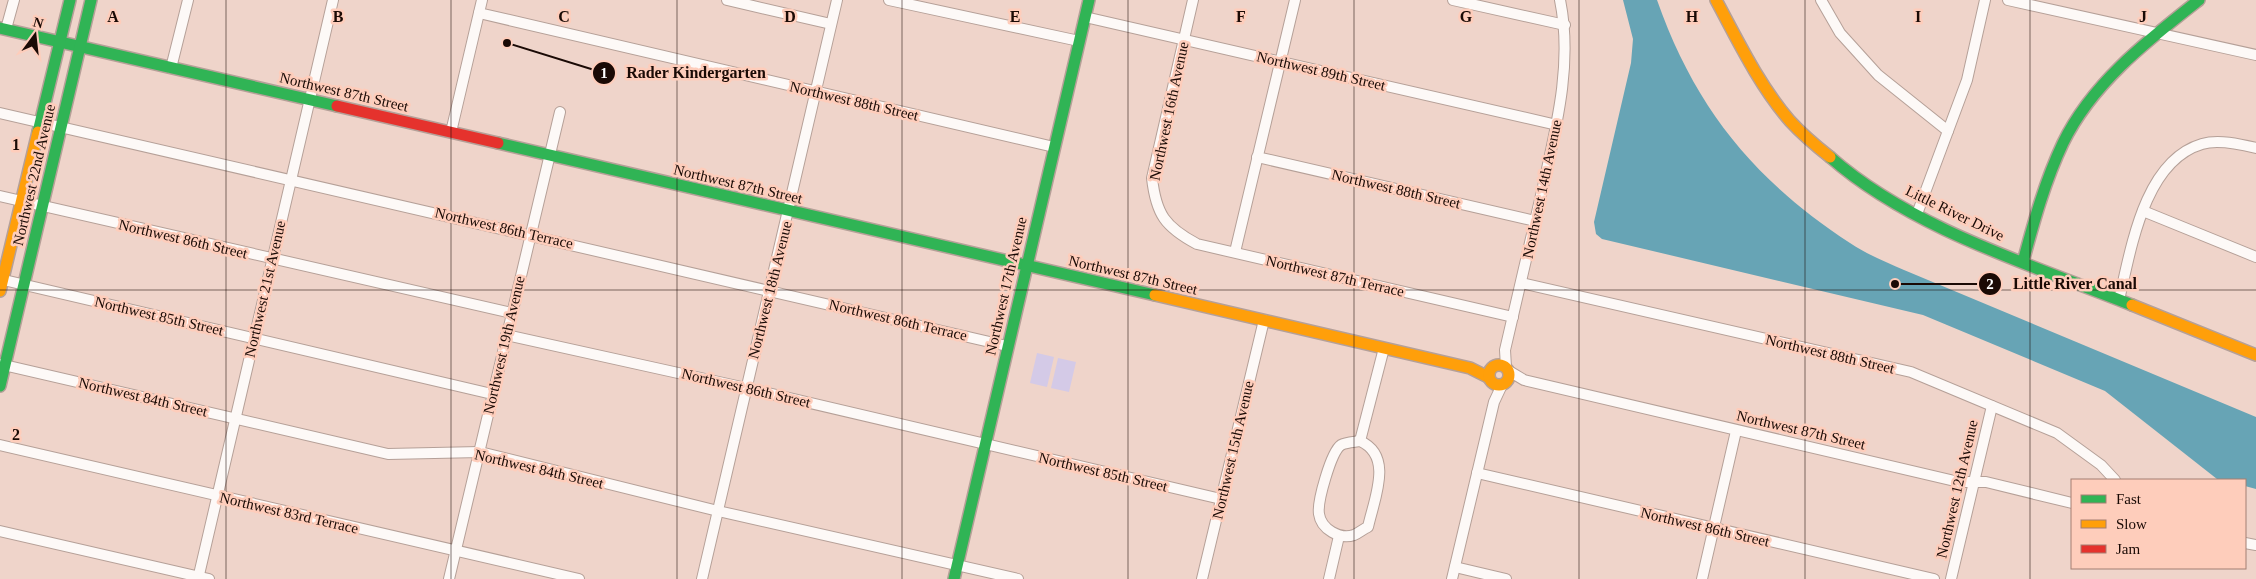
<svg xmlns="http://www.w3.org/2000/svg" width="2256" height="579" viewBox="0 0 2256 579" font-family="'Times New Roman',serif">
	<rect width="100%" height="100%" fill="#efd4ca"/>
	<g fill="#d4cae7">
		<path d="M1037,353L1054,357L1047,387L1030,383Z"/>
		<path d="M1058,358L1076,362L1069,392L1051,388Z"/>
	</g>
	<path fill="#67a4b5" d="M1623,0H1657C1695,108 1754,180 1850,243C1866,254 1886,262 1904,270L2256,417V489L2245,486V480L2217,479L2105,391L1923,315L1602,239L1596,234L1594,222L1631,63L1633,39Z"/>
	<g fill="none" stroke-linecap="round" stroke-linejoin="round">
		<defs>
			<g id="street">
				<path d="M727,0L831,24"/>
				<path d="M889,0L1079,41"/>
				<path d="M1193,0L1152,178C1156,214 1165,227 1197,244L1513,317"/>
				<path d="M1453,0L1565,25"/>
				<path d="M1821,0L1840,33L1878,75L1948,131"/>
				<path d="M2008,0L2256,55"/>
				<path d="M479,13L1054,147"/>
				<path d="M1085,17L1557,125"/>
				<path d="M6,29L14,0"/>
				<path d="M171,68L188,0"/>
				<path d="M0,113L1007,346"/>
				<path d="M451,132L482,0"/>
				<path d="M1257,157L1535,221"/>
				<path d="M0,196L512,313"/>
				<path d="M2143,211L2256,257"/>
				<path d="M1917,214L1967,80L1985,0"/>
				<path d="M1235,252L1295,0"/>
				<path d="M0,279L492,394"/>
				<path d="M1521,283L1911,372L2057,433L2101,465L2115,480"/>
				<path d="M2119,300C2131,249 2144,161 2202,144C2218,139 2240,144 2256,148"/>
				<path d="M506,335L746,388L1221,499"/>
				<path d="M0,364L388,454L480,452L718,511L1018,579"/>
				<path d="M1506,367L1505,350C1517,297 1530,244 1542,191C1556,128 1573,64 1560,0"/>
				<path d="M1509,371L1524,380L1959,482H1986L2072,503"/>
				<path d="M1360,441C1394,456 1374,499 1368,527C1363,529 1359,533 1354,535C1340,540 1321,529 1319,514C1317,502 1331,452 1341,445C1346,442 1354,442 1360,441Z"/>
				<path d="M1360,441L1384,348"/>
				<path d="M0,445L579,579"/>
				<path d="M1477,473L1934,579"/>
				<path d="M0,531L209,579"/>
				<path d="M2245,543L2256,545"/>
				<path d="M1455,567L1506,579"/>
				<path d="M198,579L333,0"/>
				<path d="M449,579L560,112"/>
				<path d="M702,579L837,0"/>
				<path d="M1202,579L1264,320"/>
				<path d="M1329,579L1339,536"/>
				<path d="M1452,579L1494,402L1502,385"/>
				<path d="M1702,579L1736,431"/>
				<path d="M1951,579L1992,406"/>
			</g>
			<g id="fast">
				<path d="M0,28L337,106"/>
				<path d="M38,132L70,0"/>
				<path d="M498,143L1155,295"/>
				<path d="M1830,157C1912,229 2032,265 2132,305"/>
				<path d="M2023,262C2034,221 2045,181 2063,143C2092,83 2148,40 2199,0"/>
				<path d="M0,386L91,0"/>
				<path d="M954,579L1089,0"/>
			</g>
			<g id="slow">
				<path d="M1716,0C1738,41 1759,85 1790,121C1802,134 1816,146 1830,157"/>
				<path d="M0,291L38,132"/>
				<path d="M1155,295L1470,368L1488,377"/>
				<path d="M2132,305L2256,355"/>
				<circle cx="1499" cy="375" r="10"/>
			</g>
			<path id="jam" d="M337,106L498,143"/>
		</defs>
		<use href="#street" stroke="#b5a098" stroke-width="12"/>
		<use href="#fast" stroke="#b5a098" stroke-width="14"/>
		<use href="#slow" stroke="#b5a098" stroke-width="14"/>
		<use href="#jam" stroke="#b5a098" stroke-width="14"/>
		<use href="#street" stroke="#fdf9f7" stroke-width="10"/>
		<use href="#fast" stroke="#30b455" stroke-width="11"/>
		<use href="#slow" stroke="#ff9f0a" stroke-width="11"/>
		<use href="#jam" stroke="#e5322d" stroke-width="11"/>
	</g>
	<path fill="none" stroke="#1a0a05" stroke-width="1" stroke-opacity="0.55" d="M226,0V579M451,0V579M677,0V579M902,0V579M1128,0V579M1354,0V579M1579,0V579M1805,0V579M2030,0V579M0,290H2256"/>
	<g text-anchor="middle" stroke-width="5" stroke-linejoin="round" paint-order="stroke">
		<g font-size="15" fill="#1a0a05" stroke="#fecdbb">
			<text transform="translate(1321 71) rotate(13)" y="5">Northwest 89th Street</text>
			<text transform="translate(344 92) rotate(13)" y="5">Northwest 87th Street</text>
			<text transform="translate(854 101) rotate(13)" y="5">Northwest 88th Street</text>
			<text transform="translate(1169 111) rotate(-78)" y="5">Northwest 16th Avenue</text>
			<text transform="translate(34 175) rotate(-77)" y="5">Northwest 22nd Avenue</text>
			<text transform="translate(738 184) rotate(13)" y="5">Northwest 87th Street</text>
			<text transform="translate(1396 189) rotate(13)" y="5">Northwest 88th Street</text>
			<text transform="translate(1542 189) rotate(-78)" y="5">Northwest 14th Avenue</text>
			<text transform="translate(1955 213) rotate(26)" y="5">Little River Drive</text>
			<text transform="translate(504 228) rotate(13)" y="5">Northwest 86th Terrace</text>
			<text transform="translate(183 239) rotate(13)" y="5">Northwest 86th Street</text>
			<text transform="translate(1133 275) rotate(13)" y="5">Northwest 87th Street</text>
			<text transform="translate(1335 276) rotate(13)" y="5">Northwest 87th Terrace</text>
			<text transform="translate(1006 286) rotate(-77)" y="5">Northwest 17th Avenue</text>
			<text transform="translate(265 289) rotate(-77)" y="5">Northwest 21st Avenue</text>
			<text transform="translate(770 290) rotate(-76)" y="5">Northwest 18th Avenue</text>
			<text transform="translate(159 316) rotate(13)" y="5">Northwest 85th Street</text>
			<text transform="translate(898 320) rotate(13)" y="5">Northwest 86th Terrace</text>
			<text transform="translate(504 345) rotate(-77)" y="5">Northwest 19th Avenue</text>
			<text transform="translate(1830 354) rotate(13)" y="5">Northwest 88th Street</text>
			<text transform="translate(746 388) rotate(13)" y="5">Northwest 86th Street</text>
			<text transform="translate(143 397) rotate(13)" y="5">Northwest 84th Street</text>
			<text transform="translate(1801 430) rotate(13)" y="5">Northwest 87th Street</text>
			<text transform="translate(1233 450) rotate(-77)" y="5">Northwest 15th Avenue</text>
			<text transform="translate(539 469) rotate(13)" y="5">Northwest 84th Street</text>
			<text transform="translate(1103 472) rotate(13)" y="5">Northwest 85th Street</text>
			<text transform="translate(1957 489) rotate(-77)" y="5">Northwest 12th Avenue</text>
			<text transform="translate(289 513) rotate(13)" y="5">Northwest 83rd Terrace</text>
			<text transform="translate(1705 527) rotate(13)" y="5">Northwest 86th Street</text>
		</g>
	</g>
	<g font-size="16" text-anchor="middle" font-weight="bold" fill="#1a0a05" stroke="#fecdbb" stroke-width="5" stroke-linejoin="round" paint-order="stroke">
		<text x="113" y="22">A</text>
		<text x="338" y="22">B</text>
		<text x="564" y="22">C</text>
		<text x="790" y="22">D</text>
		<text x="1015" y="22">E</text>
		<text x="1241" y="22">F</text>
		<text x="1466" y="22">G</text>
		<text x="1692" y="22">H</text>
		<text x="1918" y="22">I</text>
		<text x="2143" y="22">J</text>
		<text x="16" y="150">1</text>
		<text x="16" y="440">2</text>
	</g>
	<path fill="none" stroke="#1a0a05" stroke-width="2" d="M507 43L604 73M1895 284L1990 284"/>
	<g fill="#1a0a05" stroke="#fecdbb" stroke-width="2">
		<circle cx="507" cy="43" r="5"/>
		<circle cx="1895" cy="284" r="5"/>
		<circle cx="604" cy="73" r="12"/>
		<circle cx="1990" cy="284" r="12"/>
	</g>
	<g font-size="15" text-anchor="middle" font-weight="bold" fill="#fff">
		<text x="604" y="78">1</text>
		<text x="1990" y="289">2</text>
	</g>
	<g font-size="16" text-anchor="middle" font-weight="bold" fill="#1a0a05" stroke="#fecdbb" stroke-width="5" stroke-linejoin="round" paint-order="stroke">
		<text x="696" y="78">Rader Kindergarten</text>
		<text x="2075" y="289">Little River Canal</text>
	</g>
	<rect x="2071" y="479" width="175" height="90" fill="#fecdbb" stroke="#a37f72"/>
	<rect x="2081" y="495" width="25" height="8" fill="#30b455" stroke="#a37f72"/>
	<text x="2116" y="504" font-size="15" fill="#1a0a05">Fast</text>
	<rect x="2081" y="520" width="25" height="8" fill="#ff9f0a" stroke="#a37f72"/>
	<text x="2116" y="529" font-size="15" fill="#1a0a05">Slow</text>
	<rect x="2081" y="545" width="25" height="8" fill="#e5322d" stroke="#a37f72"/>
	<text x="2116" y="554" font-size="15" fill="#1a0a05">Jam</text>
	<g transform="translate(35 35) rotate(15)" stroke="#fecdbb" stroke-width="4" paint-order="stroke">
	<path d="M0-4L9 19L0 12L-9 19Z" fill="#1a0a05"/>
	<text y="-8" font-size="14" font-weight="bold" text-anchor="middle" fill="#1a0a05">N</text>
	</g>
</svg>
